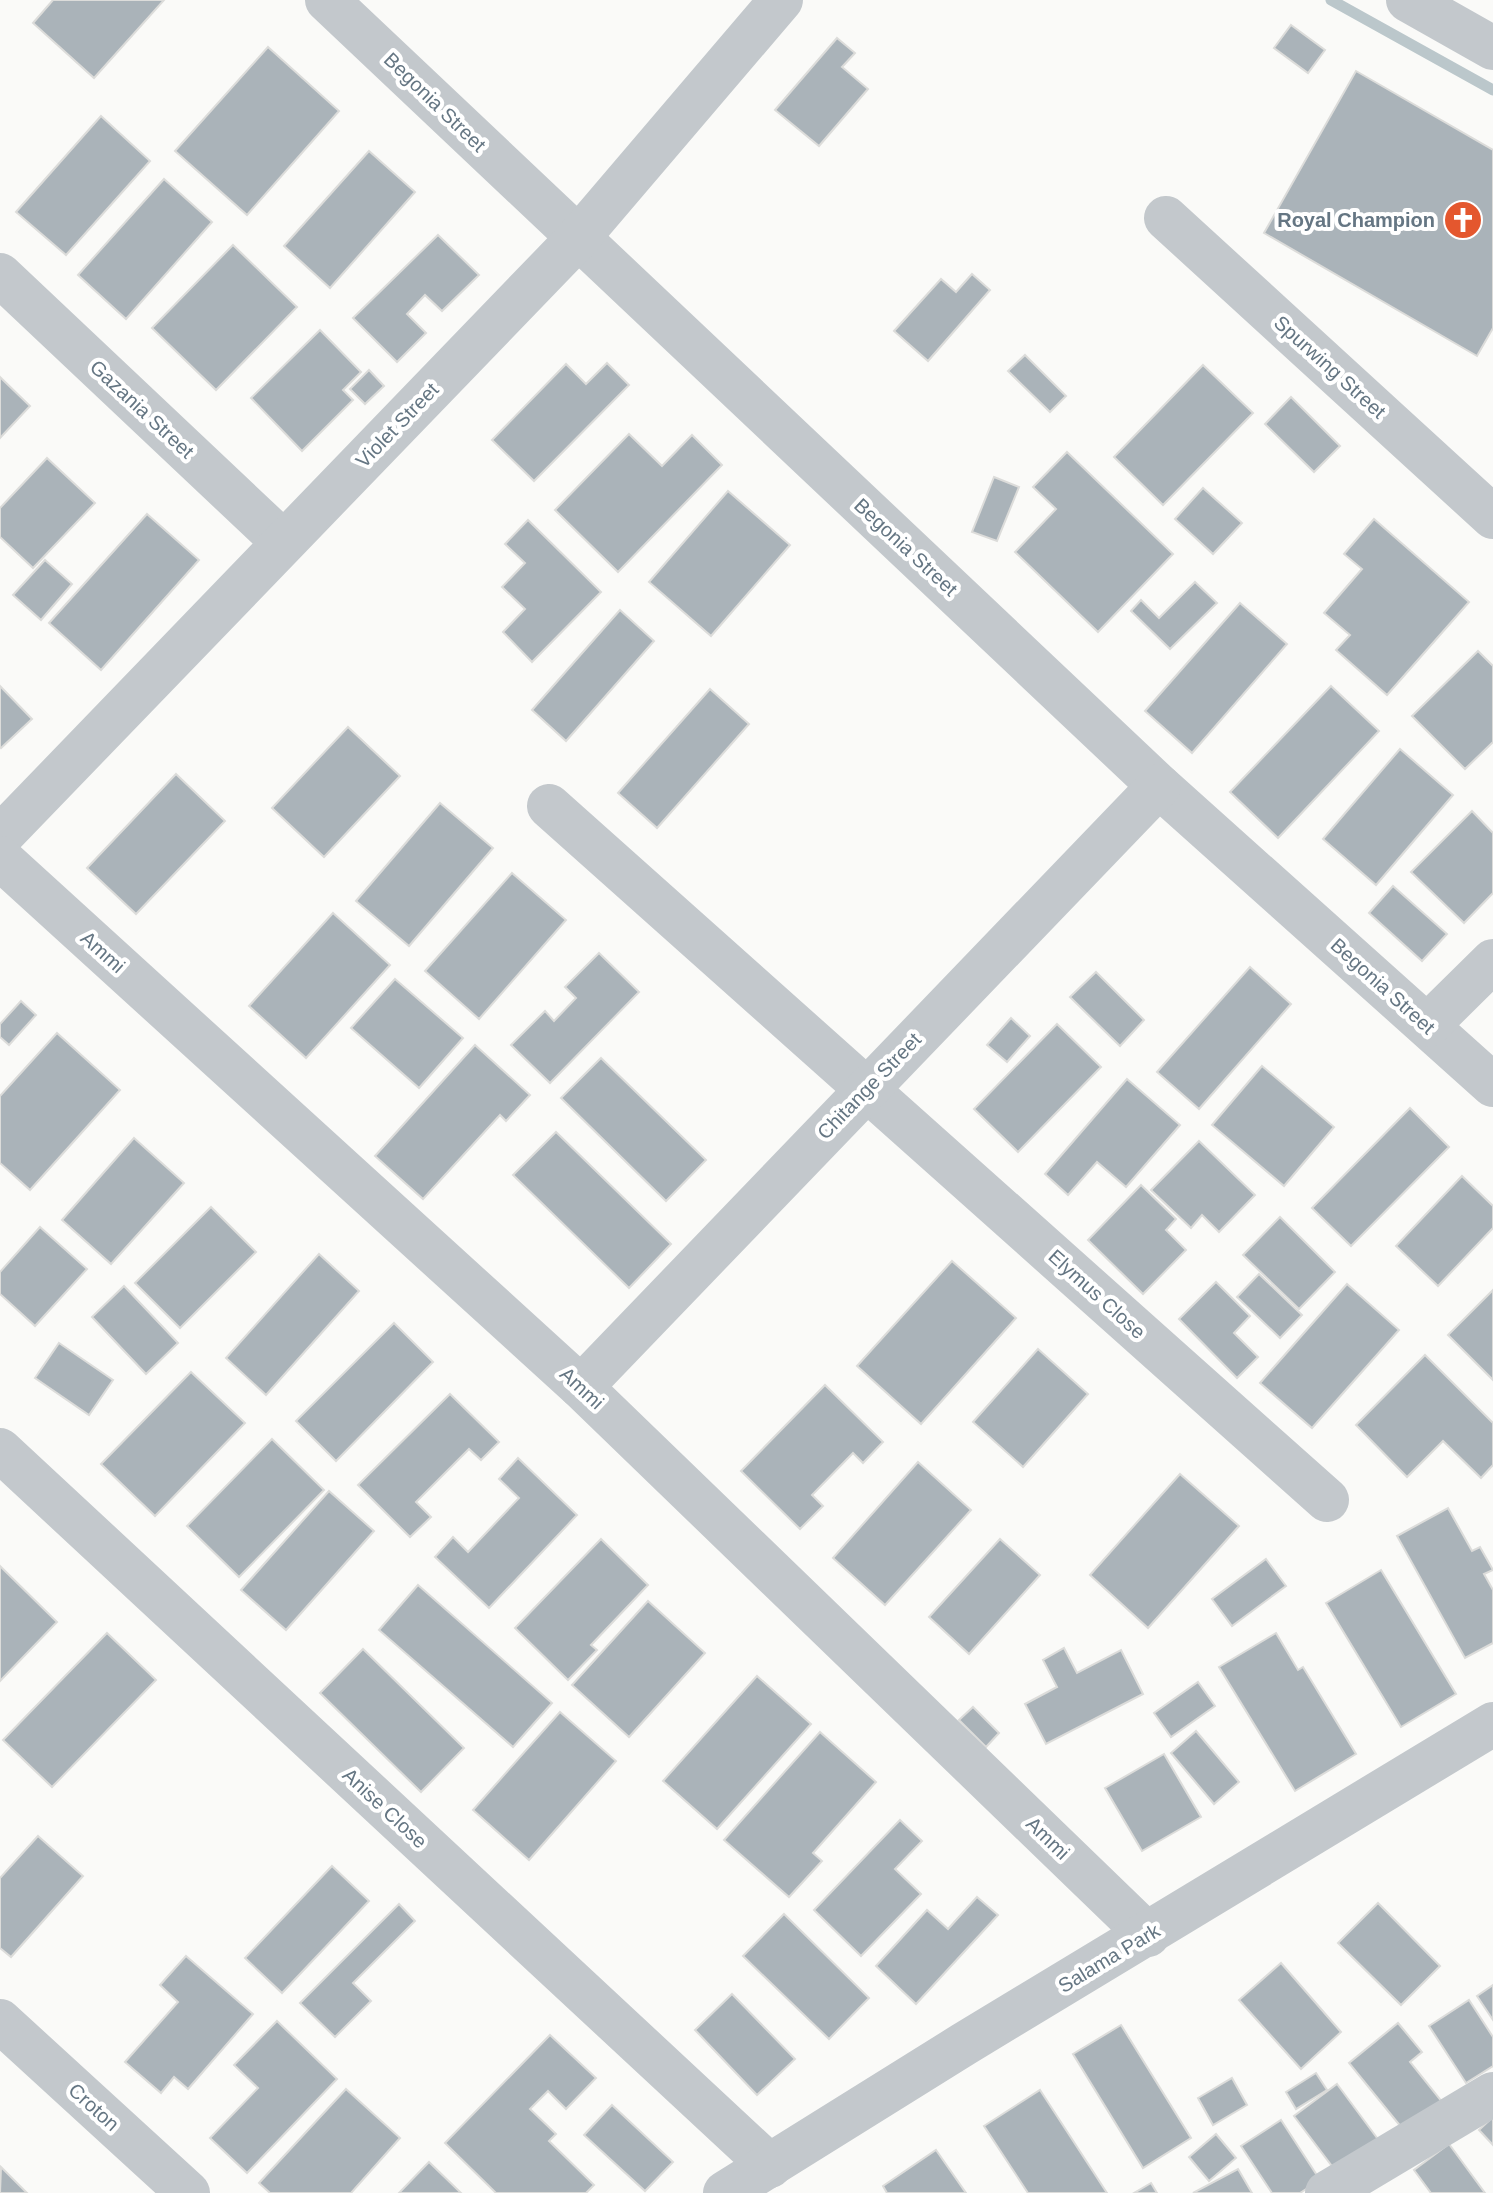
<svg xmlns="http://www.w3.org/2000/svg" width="1493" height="2193" viewBox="0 0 1493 2193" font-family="Arial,sans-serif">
	<rect width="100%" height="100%" fill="#fafaf8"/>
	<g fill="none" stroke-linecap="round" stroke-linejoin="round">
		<path stroke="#bbc7cb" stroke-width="11" d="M1331,0L1493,90"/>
	</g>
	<g fill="#aab3b9" stroke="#dcdcda" stroke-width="2">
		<path d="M53,0H164L94,78L33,23Z"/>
		<path d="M1291,25L1325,50L1308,73L1274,48Z"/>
		<path d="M837,38L855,53L842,67L868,89L819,146L775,110Z"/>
		<path d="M268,47L339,111L247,215L175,151Z"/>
		<path d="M1356,71L1493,150V328L1477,356L1264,233Z"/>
		<path d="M101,116L150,161L66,255L16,212Z"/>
		<path d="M369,151L415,192L330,288L284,246Z"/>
		<path d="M164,179L212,222L126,319L78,275Z"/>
		<path d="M438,235L479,275L442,311L425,295L407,314L426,333L397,362L353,318Z"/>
		<path d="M233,245L297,307L216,390L152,328Z"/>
		<path d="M972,274L990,290L928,361L894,331L941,279L956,292Z"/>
		<path d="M320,330L361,372L343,390L353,400L302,451L251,398Z"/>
		<path d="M1025,355L1066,396L1050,412L1008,371Z"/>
		<path d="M607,363L629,385L534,481L492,440L566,364L586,384Z"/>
		<path d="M1203,365L1253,413L1163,505L1114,457Z"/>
		<path d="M369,370L384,386L365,404L350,389Z"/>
		<path d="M0,377L30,406L0,438Z"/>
		<path d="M1291,397L1340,446L1314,472L1265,424Z"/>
		<path d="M629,434L662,466L692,435L722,465L618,572L555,510Z"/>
		<path d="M1067,452L1173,554L1098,632L1015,552L1056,509L1033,487Z"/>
		<path d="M47,458L95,503L33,568L0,537V508Z"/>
		<path d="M994,477L1019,487L997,541L972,532Z"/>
		<path d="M1203,488L1242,523L1213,554L1175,519Z"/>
		<path d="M728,491L790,545L711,636L649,582Z"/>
		<path d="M147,514L199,560L101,670L49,623Z"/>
		<path d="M1374,519L1469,602L1387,695L1336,650L1350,635L1324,613L1362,569L1344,554Z"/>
		<path d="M528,520L601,592L532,662L503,632L525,609L502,587L525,563L505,544Z"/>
		<path d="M45,560L72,584L41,620L13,595Z"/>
		<path d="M1195,582L1217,603L1170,649L1131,611L1141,600L1159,618Z"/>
		<path d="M1240,603L1287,644L1192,753L1145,711Z"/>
		<path d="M620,610L654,641L566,741L532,710Z"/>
		<path d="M1478,651L1493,666V742L1465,769L1412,716Z"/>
		<path d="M0,686L32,719L1,748L0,747Z"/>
		<path d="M1331,686L1379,731L1278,838L1230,792Z"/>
		<path d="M710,689L749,724L657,828L618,793Z"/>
		<path d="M348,727L400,776L324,857L272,808Z"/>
		<path d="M1400,749L1453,795L1376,885L1323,839Z"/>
		<path d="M176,774L225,821L136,914L87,868Z"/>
		<path d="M440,803L493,848L409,946L356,901Z"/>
		<path d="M1472,811L1493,833V893L1464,923L1411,872Z"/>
		<path d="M512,873L566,920L479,1019L425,971Z"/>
		<path d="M1393,886L1447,934L1422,961L1369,913Z"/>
		<path d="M333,913L390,965L306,1058L249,1006Z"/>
		<path d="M599,953L639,992L550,1083L511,1045L545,1011L554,1021L576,998L565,987Z"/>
		<path d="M1250,967L1291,1004L1199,1109L1157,1072Z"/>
		<path d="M1096,972L1144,1020L1120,1046L1070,997Z"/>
		<path d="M395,979L463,1038L419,1088L351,1028Z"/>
		<path d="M21,1001L36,1015L9,1045L0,1037V1024Z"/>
		<path d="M1011,1018L1030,1036L1007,1062L987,1045Z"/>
		<path d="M1057,1024L1101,1067L1018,1152L974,1109Z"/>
		<path d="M57,1033L120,1090L30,1190L0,1163V1096Z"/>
		<path d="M475,1045L530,1095L506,1121L500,1115L423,1199L375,1156Z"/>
		<path d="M601,1058L706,1160L666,1201L561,1098Z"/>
		<path d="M1262,1066L1334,1127L1284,1186L1212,1125Z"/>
		<path d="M1127,1079L1180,1125L1126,1187L1097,1162L1068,1195L1045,1174Z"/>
		<path d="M1410,1108L1449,1147L1351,1246L1312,1208Z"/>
		<path d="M556,1132L671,1244L629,1288L513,1175Z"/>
		<path d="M134,1138L184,1183L111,1264L62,1220Z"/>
		<path d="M1199,1141L1255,1195L1219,1232L1202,1215L1191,1228L1151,1190Z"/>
		<path d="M1462,1176L1493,1206V1228L1438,1286L1396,1246Z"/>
		<path d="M1141,1185L1176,1219L1166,1230L1186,1250L1143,1294L1088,1240Z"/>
		<path d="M211,1207L256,1252L180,1328L135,1283Z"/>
		<path d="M1280,1217L1335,1272L1299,1309L1243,1255Z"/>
		<path d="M40,1227L87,1269L35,1326L0,1294V1272Z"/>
		<path d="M319,1254L359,1291L266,1395L226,1358Z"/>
		<path d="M952,1261L1016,1318L921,1424L857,1366Z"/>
		<path d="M1259,1274L1302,1315L1280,1338L1237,1297Z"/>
		<path d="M1216,1282L1250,1316L1234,1333L1258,1357L1237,1378L1179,1319Z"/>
		<path d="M1347,1284L1399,1330L1312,1428L1260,1383Z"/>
		<path d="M124,1286L178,1343L146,1374L92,1317Z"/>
		<path d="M1493,1290V1380L1448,1335Z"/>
		<path d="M394,1323L433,1362L336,1461L296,1421Z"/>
		<path d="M59,1343L113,1380L89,1415L35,1378Z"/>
		<path d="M1038,1349L1088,1394L1023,1467L973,1422Z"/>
		<path d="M1425,1355L1493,1423V1465L1481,1478L1443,1441L1407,1477L1356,1425Z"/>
		<path d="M191,1372L245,1423L155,1516L101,1464Z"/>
		<path d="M825,1385L883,1442L863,1463L853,1453L812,1495L823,1506L800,1529L741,1471Z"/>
		<path d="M450,1394L499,1442L481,1460L469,1449L416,1502L431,1517L410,1537L358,1485Z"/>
		<path d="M272,1439L324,1490L239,1577L187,1526Z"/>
		<path d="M518,1458L577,1515L489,1608L435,1557L453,1537L468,1552L519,1498L499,1479Z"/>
		<path d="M918,1462L971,1510L885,1605L833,1558Z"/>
		<path d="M1180,1474L1239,1526L1148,1628L1090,1575Z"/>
		<path d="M329,1491L374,1531L286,1630L241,1590Z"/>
		<path d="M1448,1508L1472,1551L1480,1547L1493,1570L1484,1574L1493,1590V1643L1465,1658L1397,1536Z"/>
		<path d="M601,1539L648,1585L591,1645L597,1650L568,1680L515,1628Z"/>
		<path d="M1000,1539L1040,1575L969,1654L929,1617Z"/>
		<path d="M1266,1559L1286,1586L1232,1626L1212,1599Z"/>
		<path d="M0,1566L57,1622L0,1681Z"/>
		<path d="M1381,1570L1456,1694L1401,1727L1326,1603Z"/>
		<path d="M418,1585L552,1703L513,1747L379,1630Z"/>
		<path d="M648,1601L705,1653L629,1737L572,1685Z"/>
		<path d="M107,1633L156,1680L52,1787L3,1740Z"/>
		<path d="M1276,1633L1298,1670L1303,1667L1356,1754L1295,1791L1219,1667Z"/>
		<path d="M1064,1648L1077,1673L1121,1650L1143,1694L1046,1744L1025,1704L1057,1687L1043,1660Z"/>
		<path d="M363,1649L464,1748L421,1792L320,1693Z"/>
		<path d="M757,1676L811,1724L717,1829L663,1781Z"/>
		<path d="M1198,1682L1215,1706L1171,1737L1154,1713Z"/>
		<path d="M973,1707L999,1733L986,1747L959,1720Z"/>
		<path d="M560,1712L616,1761L529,1860L473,1810Z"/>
		<path d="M1196,1731L1239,1782L1214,1804L1171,1753Z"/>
		<path d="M820,1732L876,1782L813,1853L822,1861L789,1897L724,1840Z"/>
		<path d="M1164,1754L1201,1817L1142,1851L1105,1788Z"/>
		<path d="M900,1820L922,1841L895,1869L921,1894L861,1956L814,1910Z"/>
		<path d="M38,1836L83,1876L11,1957L0,1948V1878Z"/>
		<path d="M332,1866L369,1901L282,1993L245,1958Z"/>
		<path d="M977,1897L998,1915L916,2004L876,1966L927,1910L948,1929Z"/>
		<path d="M1378,1903L1440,1966L1401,2005L1338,1943Z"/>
		<path d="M399,1904L415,1921L353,1983L371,2001L335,2037L300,2003Z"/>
		<path d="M784,1914L869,1998L829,2039L743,1956Z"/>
		<path d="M186,1956L253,2014L188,2089L174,2077L161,2093L125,2062L178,2002L160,1985Z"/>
		<path d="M1281,1963L1341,2032L1301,2069L1239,2000Z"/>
		<path d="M1493,1985V2020L1477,1996Z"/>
		<path d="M732,1994L795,2059L757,2095L695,2030Z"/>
		<path d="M1469,2000L1493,2037V2066L1466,2083L1429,2026Z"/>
		<path d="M277,2021L337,2079L247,2173L210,2138L258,2088L234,2065Z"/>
		<path d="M1398,2023L1422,2052L1410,2062L1443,2103L1406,2133L1349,2063Z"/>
		<path d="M1121,2025L1191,2138L1143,2168L1073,2054Z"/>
		<path d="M550,2035L596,2078L566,2109L548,2091L530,2109L556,2134L549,2141L594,2185L586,2193H496L445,2143Z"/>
		<path d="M1316,2073L1327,2090L1296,2109L1286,2092Z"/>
		<path d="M1232,2078L1247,2105L1213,2125L1198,2098Z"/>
		<path d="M1337,2084L1380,2142L1338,2174L1294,2116Z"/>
		<path d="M346,2089L400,2138L351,2193H270L259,2183Z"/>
		<path d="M1040,2090L1107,2193H1028L984,2126Z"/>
		<path d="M612,2105L673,2162L645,2191L584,2135Z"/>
		<path d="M1493,2117V2145L1479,2130Z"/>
		<path d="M1281,2120L1320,2180L1300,2193H1272L1241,2146Z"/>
		<path d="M1216,2134L1236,2158L1209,2181L1189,2157Z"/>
		<path d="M1449,2144L1485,2193H1431L1414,2170Z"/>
		<path d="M936,2150L966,2193H887L883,2186Z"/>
		<path d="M429,2162L461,2193H399Z"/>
		<path d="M1,2167L27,2193H0Z"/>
		<path d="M1238,2169L1252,2193H1193Z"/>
		<path d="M1151,2183L1157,2193H1134Z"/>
	</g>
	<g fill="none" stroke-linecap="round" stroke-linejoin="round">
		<g stroke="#c3c8cc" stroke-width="44">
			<path d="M327,0L1159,786L1493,1085"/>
			<path d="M1408,0L1493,48"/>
			<path d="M1166,218L1493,517"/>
			<path d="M0,275L283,542"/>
			<path d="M549,806L1327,1500"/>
			<path d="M0,837L578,238L781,0"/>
			<path d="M0,858L581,1387L1148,1935"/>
			<path d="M1428,1025L1493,961"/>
			<path d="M581,1387L1159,786"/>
			<path d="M0,1450L770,2166"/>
			<path d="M0,2021L188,2193"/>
			<path d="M725,2193L964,2044L1493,1724"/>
			<path d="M1327,2193L1493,2094"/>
		</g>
	</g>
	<defs>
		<symbol id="church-disc" viewBox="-11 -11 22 22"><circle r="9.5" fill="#e4572e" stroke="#fff"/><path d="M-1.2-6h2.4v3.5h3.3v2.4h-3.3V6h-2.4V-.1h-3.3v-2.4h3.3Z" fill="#fff"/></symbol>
	</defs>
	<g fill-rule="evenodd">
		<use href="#church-disc" x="1441" y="198" width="44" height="44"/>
	</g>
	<g text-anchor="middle" stroke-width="8" stroke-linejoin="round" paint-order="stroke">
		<g font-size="20" fill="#657683" stroke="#fff">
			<text transform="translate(435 102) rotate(44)" y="7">Begonia Street</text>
			<text transform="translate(1330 367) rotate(42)" y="7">Spurwing Street</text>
			<text transform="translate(142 409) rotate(43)" y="7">Gazania Street</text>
			<text transform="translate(397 425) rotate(-46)" y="7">Violet Street</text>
			<text transform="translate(906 547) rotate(43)" y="7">Begonia Street</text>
			<text transform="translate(103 952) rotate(42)" y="7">Ammi</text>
			<text transform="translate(1383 986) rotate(42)" y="7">Begonia Street</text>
			<text transform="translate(869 1086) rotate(-46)" y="7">Chitange Street</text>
			<text transform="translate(1097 1294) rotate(42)" y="7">Elymus Close</text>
			<text transform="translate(582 1388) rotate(43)" y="7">Ammi</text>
			<text transform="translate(385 1808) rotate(43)" y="7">Anise Close</text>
			<text transform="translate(1048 1838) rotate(44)" y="7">Ammi</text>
			<text transform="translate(1109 1958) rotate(-31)" y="7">Salama Park</text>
			<text transform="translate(94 2107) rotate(42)" y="7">Croton</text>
		</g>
		<g font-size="20" font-weight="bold" fill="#657683" stroke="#fff" text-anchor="end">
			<text x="1435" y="227">Royal Champion</text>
		</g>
	</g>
</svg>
